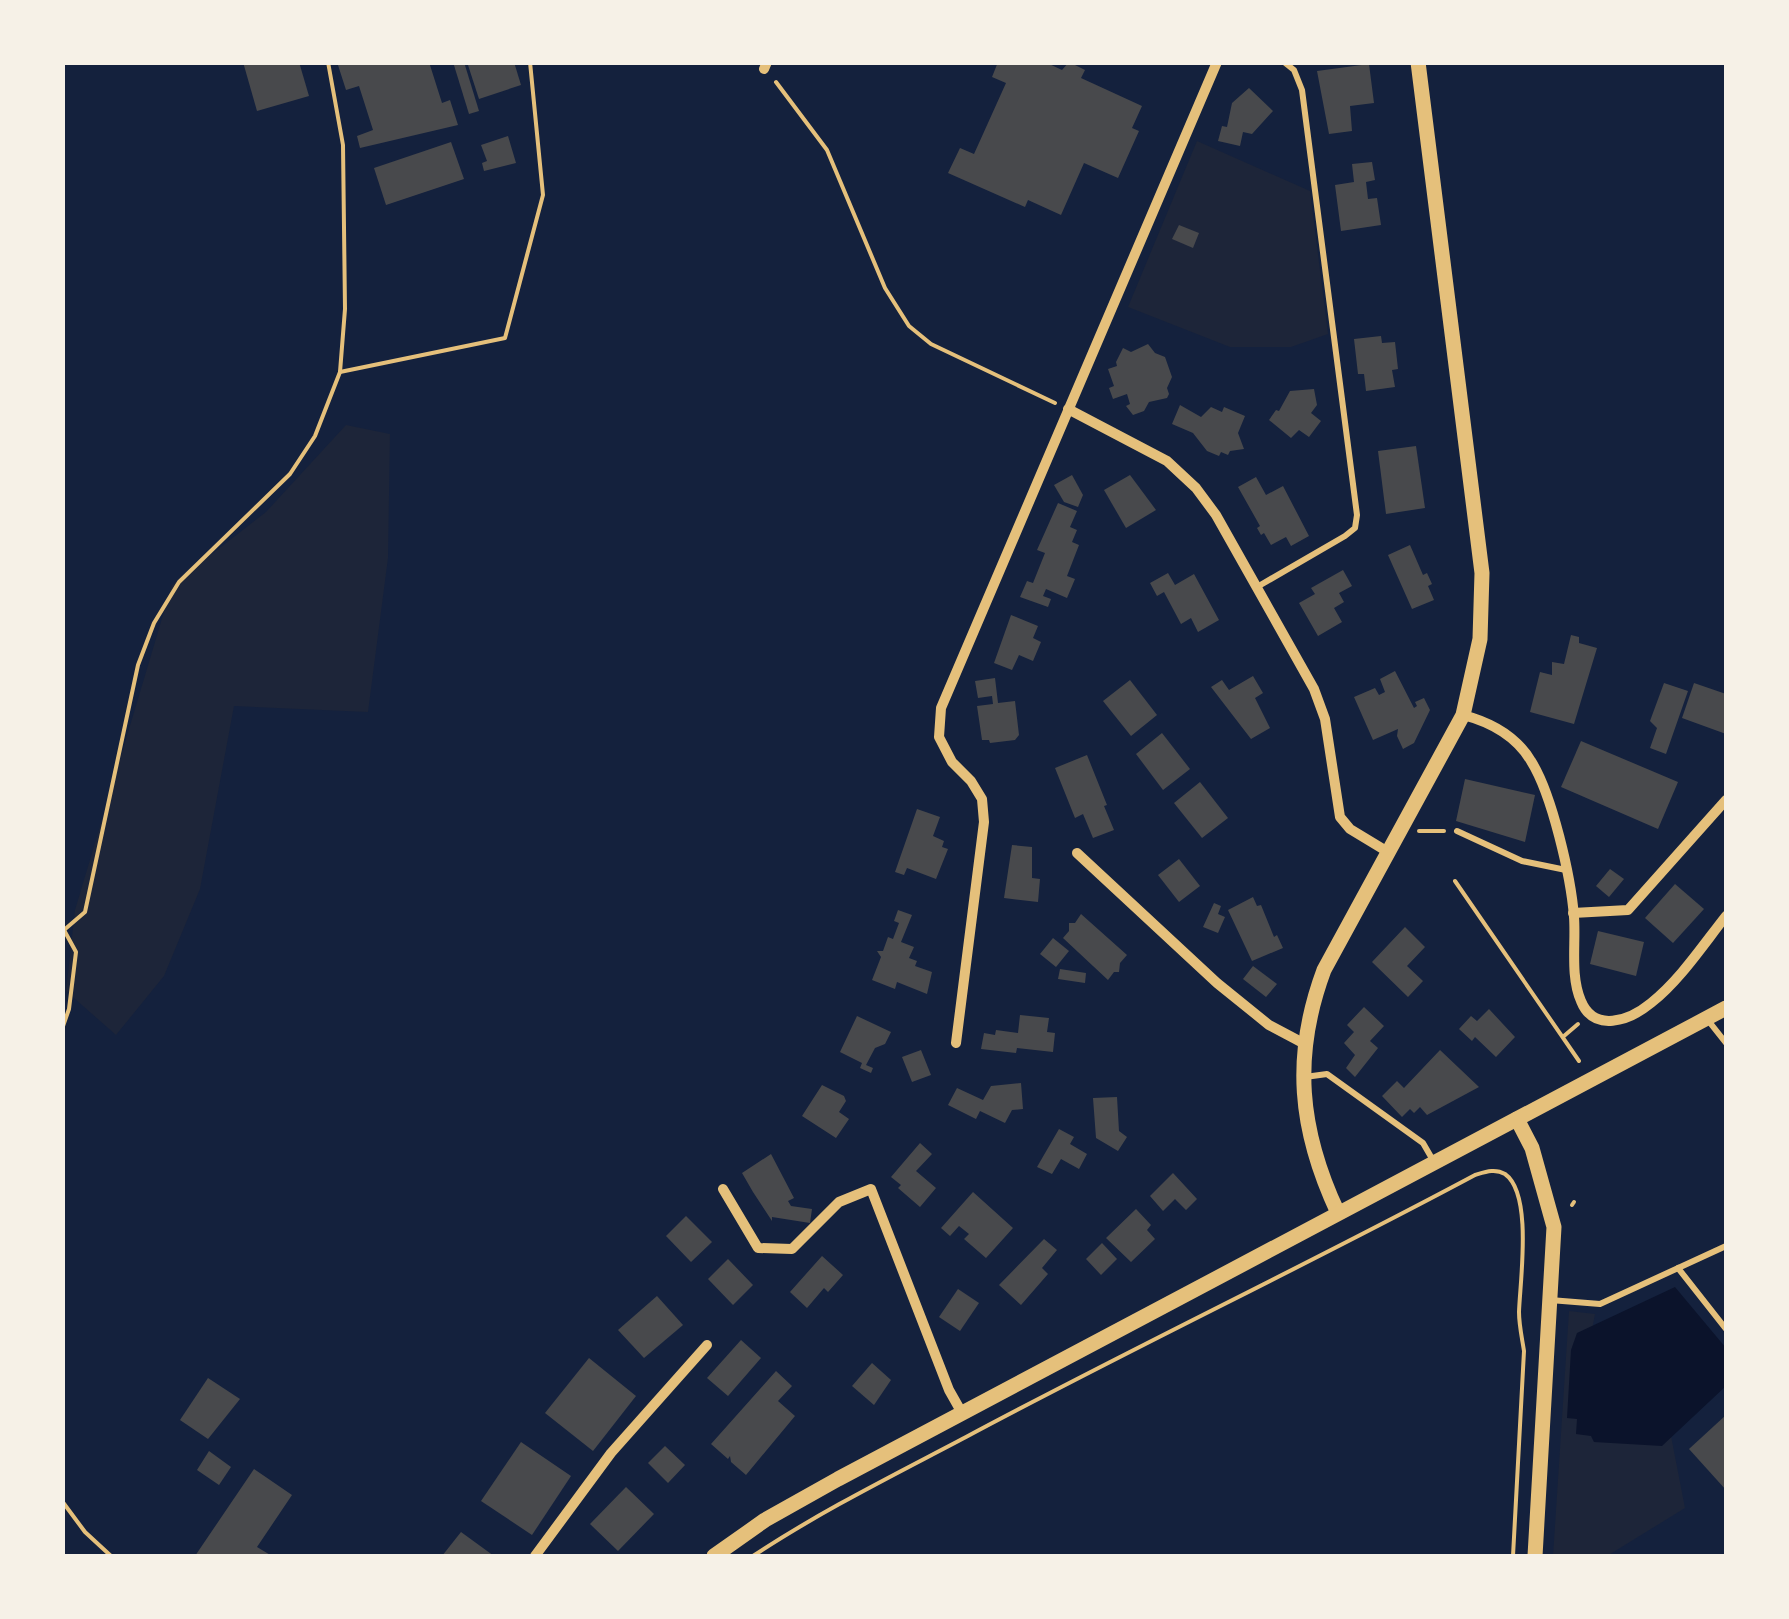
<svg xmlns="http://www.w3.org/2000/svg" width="1789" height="1619" viewBox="0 0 1789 1619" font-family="'Asap Condensed',sans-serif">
	<rect width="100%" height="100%" fill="#14213d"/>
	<g fill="#1d2539">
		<path d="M1197,141L1310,191L1328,334L1291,347H1230L1128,307Z"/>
		<path d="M346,425L390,434L388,558L368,712L234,706L200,889L164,976L116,1035L66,991L75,910L172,585L266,512Z"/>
		<path d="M1569,1311L1595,1314L1576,1415L1671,1436L1685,1508L1607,1556H1553Z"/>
	</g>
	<path fill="#0b132b" d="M1675,1287L1726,1348V1386L1662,1446L1594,1442L1591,1436L1576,1434L1577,1419L1567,1418L1571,1350L1577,1333Z"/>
	<g fill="#48494c">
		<path d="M243,62H299L309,96L257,111Z"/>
		<path d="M337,62H429L442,103L450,100L458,125L360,148L357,136L373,130L359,86L346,90Z"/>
		<path d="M453,62H464L479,111L469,114Z"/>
		<path d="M467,62H514L521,85L479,99Z"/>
		<path d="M998,62H1045L1062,70L1069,62L1085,70L1081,78L1142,106L1132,128L1139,131L1118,178L1084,163L1061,215L1028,200L1025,207L948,173L960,148L974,154L1006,83L992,77Z"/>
		<path d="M1369,64L1374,103L1350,106L1352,131L1329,134L1317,71Z"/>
		<path d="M1249,88L1273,111L1252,134L1243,132L1240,146L1218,141L1222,126L1227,127L1232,103Z"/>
		<path d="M508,136L516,163L484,171L482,163L487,161L481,145Z"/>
		<path d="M451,142L464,179L386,205L374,168Z"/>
		<path d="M1372,162L1375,180L1366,182L1368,199L1377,198L1381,225L1341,231L1335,185L1354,182L1352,164Z"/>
		<path d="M1179,225L1199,233L1193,248L1172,239Z"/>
		<path d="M1381,336L1382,343L1395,342L1398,369L1392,370L1395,387L1366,391L1364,374H1358L1354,339Z"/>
		<path d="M1148,344L1155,353L1165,357L1172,377L1167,388L1169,394L1167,398L1149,402L1144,411L1133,415L1126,406L1130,404L1127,394L1113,399L1109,388L1114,386L1108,369L1117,366L1116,362L1123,348L1131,352Z"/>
		<path d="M1314,389L1317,405L1311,413L1321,421L1309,437L1299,430L1291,438L1269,420L1276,410L1279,411L1290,391Z"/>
		<path d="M1180,405L1201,417L1211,407L1222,412L1224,407L1245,416L1238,433L1244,449L1230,451L1228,455L1221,452L1219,456L1207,451L1193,433L1172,424Z"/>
		<path d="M1416,446L1425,508L1386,514L1378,451Z"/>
		<path d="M1072,475L1083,495L1078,507L1064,502L1054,485Z"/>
		<path d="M1130,475L1156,510L1126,528L1104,490Z"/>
		<path d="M1256,477L1266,495L1283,486L1309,536L1291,546L1286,537L1271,545L1264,533L1261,535L1257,528L1260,526L1238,487Z"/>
		<path d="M1058,503L1077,511L1070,527L1077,530L1072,542L1079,545L1067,576L1075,579L1067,598L1046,589L1043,596L1051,599L1048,607L1020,597L1027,581L1033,583L1045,553L1037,550Z"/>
		<path d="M1410,545L1423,575L1427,573L1432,584L1428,586L1434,600L1412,609L1388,555Z"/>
		<path d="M1343,570L1352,586L1339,593L1344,602L1334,608L1342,622L1318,636L1299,603L1315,594L1311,588Z"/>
		<path d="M1168,573L1175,585L1194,574L1219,620L1198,632L1191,618L1181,624L1164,592L1157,596L1150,583Z"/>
		<path d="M1011,615L1038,626L1033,638L1041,642L1033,661L1019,655L1012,670L994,663Z"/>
		<path d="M1571,635L1579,637V643L1597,648L1574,724L1530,712L1540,672L1552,675V662L1564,664Z"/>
		<path d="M1395,671L1414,708L1417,706L1415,702L1424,698L1430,710L1414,743L1403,749L1397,736L1398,729L1373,740L1354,697L1375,688L1379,695L1385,692L1380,679Z"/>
		<path d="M1253,676L1263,693L1255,698L1270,728L1251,739L1211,687L1222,680L1229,690Z"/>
		<path d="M995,678L998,703L1015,701L1019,735L1015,740L990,743L989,740H982L977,706L993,704L992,696L978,698L975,681Z"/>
		<path d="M1130,680L1157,715L1131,736L1103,701Z"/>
		<path d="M1664,683L1688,691L1666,754L1650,748L1657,728L1650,721Z"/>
		<path d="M1694,683L1726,694V734L1682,718Z"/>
		<path d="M1162,733L1190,769L1163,790L1136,754Z"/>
		<path d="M1581,741L1678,782L1658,829L1561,787Z"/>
		<path d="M1087,755L1107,805L1104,806L1114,830L1093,838L1083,814L1075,818L1055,768Z"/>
		<path d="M1465,779L1535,795L1525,842L1456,821Z"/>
		<path d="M1200,782L1228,818L1202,838L1174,803Z"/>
		<path d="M917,809L940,817L933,836L944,841L942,847L948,849L936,879L907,868L904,875L895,872Z"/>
		<path d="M1012,845L1032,847V878L1040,879L1038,902L1004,898Z"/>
		<path d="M1179,859L1200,886L1179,902L1158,875Z"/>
		<path d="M1610,869L1624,879L1609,897L1596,886Z"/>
		<path d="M1675,884L1704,909L1673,943L1645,918Z"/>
		<path d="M1253,897L1257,906L1261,905L1274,937L1277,935L1283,948L1252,961L1228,910Z"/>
		<path d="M1214,903L1221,906L1218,914L1225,917L1218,933L1203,927Z"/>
		<path d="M898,910L912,915L901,942L914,947L909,958L917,961L915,966L932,972L927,994L897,982L895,989L872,980L881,957L877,951H883L888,937L893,939L899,923L894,921Z"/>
		<path d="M1081,914L1127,955L1120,963L1119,972H1114L1108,980L1063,938L1069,931V923H1075Z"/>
		<path d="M1405,927L1425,947L1407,966L1423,981L1408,997L1372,962Z"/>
		<path d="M1598,931L1644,942L1636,976L1590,964Z"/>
		<path d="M1053,938L1069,951L1056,967L1040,954Z"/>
		<path d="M1253,966L1277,984L1266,997L1243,979Z"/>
		<path d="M1060,969L1086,973L1085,983L1058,979Z"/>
		<path d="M1364,1007L1384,1026L1370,1041L1378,1048L1355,1077L1346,1068L1355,1055L1344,1043L1354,1032L1347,1025Z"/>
		<path d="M1489,1009L1515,1037L1496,1057L1475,1037L1472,1041L1459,1029L1471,1016L1477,1021Z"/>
		<path d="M1020,1015L1049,1018L1047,1032L1055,1033L1053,1052L1017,1048L1016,1053L981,1049L984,1033L995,1035L996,1030L1018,1033Z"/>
		<path d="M857,1016L891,1032L885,1044L875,1048L866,1065L873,1068L871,1073L860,1068L862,1063L840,1052Z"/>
		<path d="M921,1050L931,1075L912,1082L902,1057Z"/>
		<path d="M1440,1050L1479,1087L1427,1115L1420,1107L1414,1113L1410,1109L1402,1117L1382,1096L1397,1081L1404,1088Z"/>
		<path d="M1021,1083L1023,1109L1012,1110L1005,1123L980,1111L976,1119L948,1105L957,1088L983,1100L991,1086Z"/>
		<path d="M822,1085L844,1096L846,1101L839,1112L849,1119L836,1138L802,1116Z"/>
		<path d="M1117,1097L1119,1131L1127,1137L1118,1151L1096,1138L1093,1098Z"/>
		<path d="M1059,1129L1074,1137L1070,1144L1087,1154L1079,1169L1061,1159L1052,1174L1037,1167Z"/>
		<path d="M920,1143L932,1154L916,1171L936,1188L920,1207L898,1188L901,1185L891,1177Z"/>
		<path d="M771,1154L794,1198L788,1201L791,1206L812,1209L810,1223L772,1217V1221L753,1192L742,1173Z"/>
		<path d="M1173,1173L1197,1199L1186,1210L1175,1199L1163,1211L1150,1196Z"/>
		<path d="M973,1192L1013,1228L986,1258L964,1239L969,1234L959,1226L950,1236L941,1228Z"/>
		<path d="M1136,1209L1151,1225L1147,1230L1155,1239L1131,1262L1106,1238Z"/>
		<path d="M686,1216L712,1242L691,1262L666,1236Z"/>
		<path d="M1044,1239L1057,1250L1042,1268L1048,1274L1021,1305L999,1285Z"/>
		<path d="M1102,1243L1117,1259L1101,1275L1086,1259Z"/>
		<path d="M822,1256L843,1275L828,1292L824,1288L807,1308L790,1292Z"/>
		<path d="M728,1259L753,1285L733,1305L708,1279Z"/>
		<path d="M958,1289L979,1303L960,1331L939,1317Z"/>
		<path d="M657,1296L683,1325L644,1358L618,1330Z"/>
		<path d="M741,1340L761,1358L728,1396L707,1378Z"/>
		<path d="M589,1358L636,1396L593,1451L545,1413Z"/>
		<path d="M872,1363L891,1380L874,1405L852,1386Z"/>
		<path d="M776,1371L792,1386L778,1401L795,1416L746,1475L731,1462L730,1456L728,1459L711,1444Z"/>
		<path d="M208,1378L240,1399L208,1439L180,1420Z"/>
		<path d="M1726,1415V1490L1689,1449Z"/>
		<path d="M521,1442L571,1476L532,1535L481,1501Z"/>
		<path d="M665,1446L685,1465L668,1483L648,1463Z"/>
		<path d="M209,1451L231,1467L219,1485L197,1470Z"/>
		<path d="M254,1469L292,1495L257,1547L272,1556H195Z"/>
		<path d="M626,1487L654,1514L618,1551L590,1524Z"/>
		<path d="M461,1532L494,1556H442Z"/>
	</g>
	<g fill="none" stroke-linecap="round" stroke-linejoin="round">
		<g stroke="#e5c07b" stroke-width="4">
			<path d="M776,82L827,150L885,288L909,326L931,344L1055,403"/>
			<path d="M340,372L505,338L543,195L530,62"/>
			<path d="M1419,831H1444"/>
			<path d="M1455,881L1579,1061"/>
			<path d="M64,930L85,912L138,665L154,623L179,582L290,474L315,436L340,372L345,309L343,145L328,62"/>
			<path d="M62,1029L69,1009L76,952L64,930"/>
			<path d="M1564,1036L1578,1024"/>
			<path d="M1572,1205L1574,1202"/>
			<path d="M62,1501L85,1532L111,1556"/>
			<path d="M753,1556C821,1511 894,1475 966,1437C1134,1347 1307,1265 1475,1175C1485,1172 1495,1168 1505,1174C1533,1194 1520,1281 1519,1312C1519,1325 1522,1338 1524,1351L1513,1556"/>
		</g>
		<g stroke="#e5c07b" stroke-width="6">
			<path d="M1257,587L1345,536L1355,528L1357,515L1302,90L1294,70L1284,62"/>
			<path d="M1457,831L1522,861L1566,870"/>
			<path d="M1707,1019L1726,1043"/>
			<path d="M1305,1077L1327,1074L1423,1143L1434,1162"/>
			<path d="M1678,1268L1726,1329"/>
			<path d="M1550,1300L1600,1304L1726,1246"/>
		</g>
		<g stroke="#e5c07b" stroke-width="10">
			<path d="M764,69L767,62"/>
			<path d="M1068,409L1167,461L1196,488L1216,515L1314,689L1325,719L1340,817L1350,829L1388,852"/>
			<path d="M1463,715C1490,722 1516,736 1531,761C1552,794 1571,877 1574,917C1576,943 1570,976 1581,1001C1594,1033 1629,1021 1651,1003C1680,980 1703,945 1726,916"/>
			<path d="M1077,853L1217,983L1269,1025L1303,1043"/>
			<path d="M1573,913L1628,910L1726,800"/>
			<path d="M956,1043L984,822L982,799L971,781L952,762L939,737L941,708L1217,62"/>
			<path d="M723,1189L758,1248L792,1249L839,1202L871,1189L949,1390L962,1413"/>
			<path d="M535,1556L611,1453L707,1345"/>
		</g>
		<g stroke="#e5c07b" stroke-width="15">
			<path d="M1517,1119L1532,1148L1554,1227L1535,1556"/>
			<path d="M1338,1213C1299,1130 1292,1056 1324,970L1463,715L1480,639L1482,573L1418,62"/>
			<path d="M714,1556L765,1520L838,1479L1726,1008"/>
		</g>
	</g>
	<rect width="1789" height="1619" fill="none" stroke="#f6f1e7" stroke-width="130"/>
</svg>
